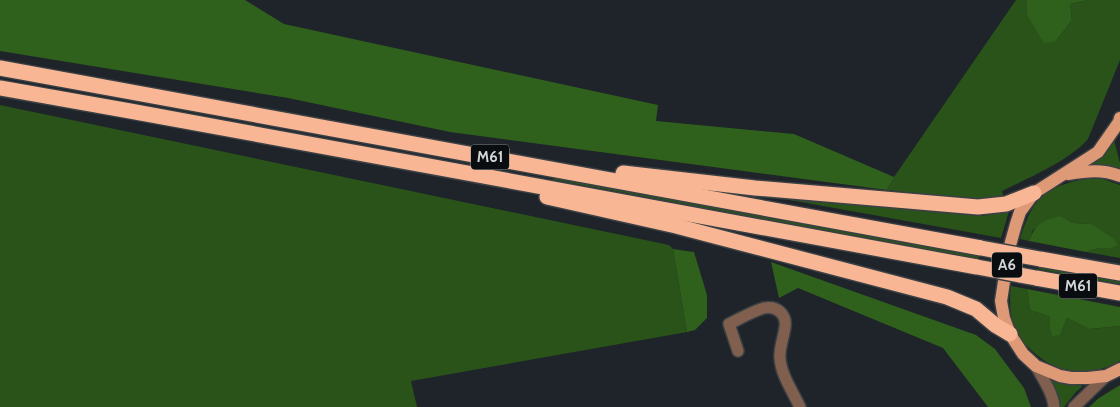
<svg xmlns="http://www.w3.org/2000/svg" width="1120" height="407" viewBox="0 0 1120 407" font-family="Cabin,sans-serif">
	<rect width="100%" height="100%" fill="#1e2429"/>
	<g fill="#295319">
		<path d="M1016,0H1027V15L1055,42L1072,20L1070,4L1089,0H1120V60L1088,139C1069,161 1028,178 1002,191L1004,199L990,201L887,190L894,177Z"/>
		<path d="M0,105L669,245L673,249L687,332L411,381L417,407H0Z"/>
		<path d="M1111,140H1114L1120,163V170L1093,165L1092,162Z"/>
		<path d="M550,179H566L979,255L978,259Z"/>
		<path d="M1085,179H1103L1120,185V258L1086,252L1099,248H1111L1091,224L1073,223L1061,216L1033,230L1029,241L1020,239C1032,200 1043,187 1085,179Z"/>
		<path d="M740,191L982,216L1009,211L1001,238Z"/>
		<path d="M1040,266L1120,281V284L1038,269Z"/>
		<path d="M1011,286L1027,289L1030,310L1050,317V328L1060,335L1067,318L1091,329L1120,326V361C1089,378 1057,375 1031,350C1025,345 1020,339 1016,332C1010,318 1009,302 1011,286Z"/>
		<path d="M1050,380L1068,385H1081L1082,387L1076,392L1064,407H1060L1058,400Z"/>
	</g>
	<g fill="#2f601c">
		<path d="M0,0H245L284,24L658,105L656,121L794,134L894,177L887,190L450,132L288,98L0,51Z"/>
		<path d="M1027,0H1089L1070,4L1072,20L1055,42L1044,43L1027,15Z"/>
		<path d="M1061,216L1073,223L1091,224L1113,238L1118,245L1111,248H1099L1086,252L1029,241C1036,223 1043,220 1061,216Z"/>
		<path d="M673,249L694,252L707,295V318L695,330L687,332Z"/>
		<path d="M771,262L976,335L995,349L1024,388L1031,407H988L943,348L798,288L779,298Z"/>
		<path d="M1027,289L1120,307V326L1090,329L1067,318L1060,335L1052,336L1050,328V317L1030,310Z"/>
		<path d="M1120,385V407H1089L1099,398Z"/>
	</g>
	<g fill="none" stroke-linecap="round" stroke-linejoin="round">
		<defs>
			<g id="minor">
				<path d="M738,351L729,324C739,319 753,311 764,308C777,305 787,315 785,327C784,337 779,348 780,358C781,375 793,392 800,407"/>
				<path d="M1036,366C1043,379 1053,393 1054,407"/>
				<path d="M1074,407L1106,376"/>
			</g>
			<g id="major">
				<path d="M1120,118L1119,122L1098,152L1034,193L1020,212L1016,224L1009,249L1001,301L1004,318L1010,334L1023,354L1036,366L1060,376L1071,378H1088L1106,376L1120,369"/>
				<path d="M1068,174C1086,171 1103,169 1120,176"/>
			</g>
			<g id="highway">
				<path d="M0,68L981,248"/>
				<path d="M0,88L130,111L977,267"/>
				<path d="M623,173L755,188L978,207L1006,204L1034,193"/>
				<path d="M547,197L676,226L947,297L976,309L995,325L1010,334"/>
				<path d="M1040,259L1120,273"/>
				<path d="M1036,278L1120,293"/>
			</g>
		</defs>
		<use href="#minor" stroke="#3b4045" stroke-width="14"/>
		<use href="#major" stroke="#3b4045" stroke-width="15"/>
		<use href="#highway" stroke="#3b4045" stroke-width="18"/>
		<use href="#minor" stroke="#805f4e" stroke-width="11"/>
		<use href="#major" stroke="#de9977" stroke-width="12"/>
		<use href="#highway" stroke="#f8b694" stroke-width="15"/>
		<defs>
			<g id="highway-bridge">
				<path d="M981,248L1040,259"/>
				<path d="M977,267L1036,278"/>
			</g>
		</defs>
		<use href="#highway-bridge" stroke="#3b4045" stroke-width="18" stroke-linecap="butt"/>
		<use href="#highway-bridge" stroke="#f8b694" stroke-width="15"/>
	</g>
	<g text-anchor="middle" stroke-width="4.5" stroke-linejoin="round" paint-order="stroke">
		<g fill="#0a0d0f" stroke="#95999c" stroke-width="1">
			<rect x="471" y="144.5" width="38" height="25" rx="4"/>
			<rect x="992" y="252.5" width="30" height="25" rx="4"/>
			<rect x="1059" y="273.5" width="38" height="25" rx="4"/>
		</g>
		<g font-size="15" font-weight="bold" fill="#d1d5d8">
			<text x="490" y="162">M61</text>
			<text x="1007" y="270">A6</text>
			<text x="1078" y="291">M61</text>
		</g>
	</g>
</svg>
